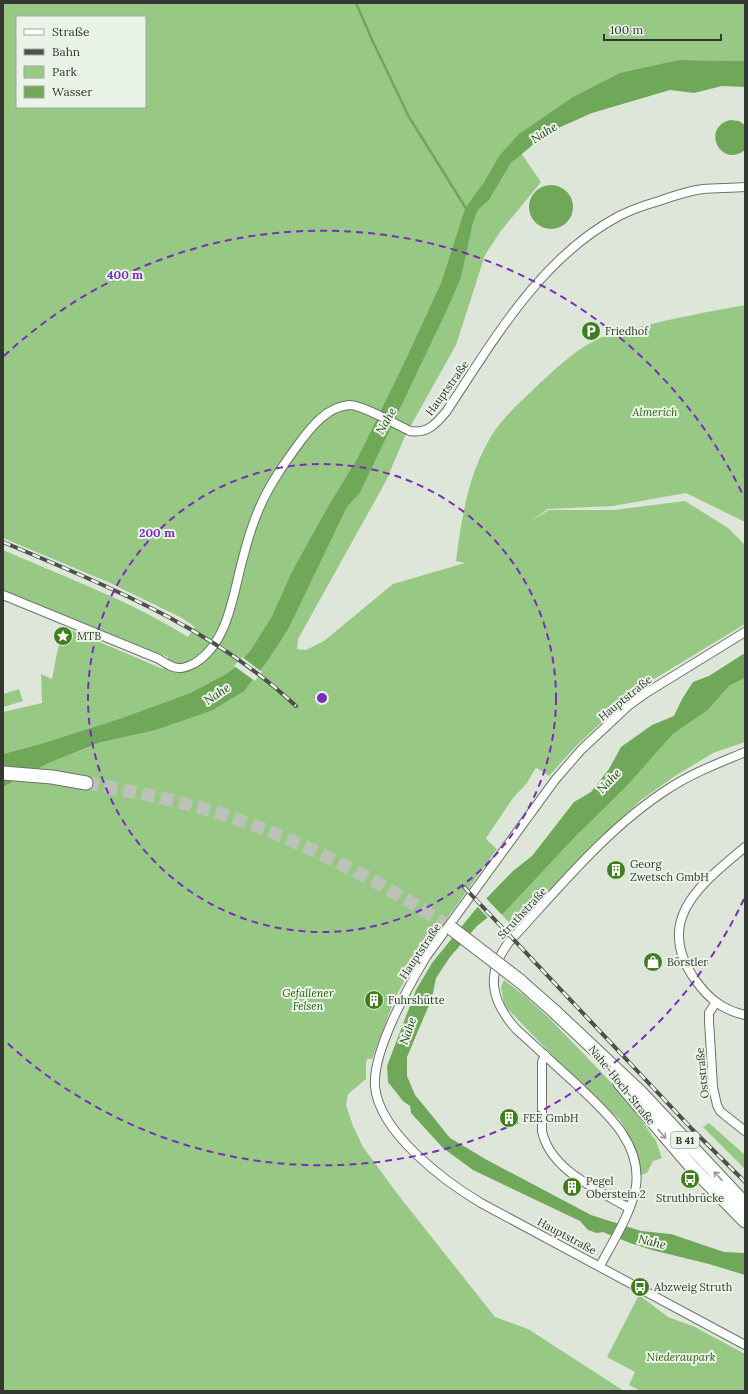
<svg xmlns="http://www.w3.org/2000/svg" width="748" height="1394" viewBox="0 0 748 1394" font-family="Lora,serif">
	<rect width="100%" height="100%" fill="#dde6d9"/>
	<g fill="#97c984" fill-rule="evenodd">
		<path d="M3,3H745V61L679,60L499,156L484,182L465,208L441,283L401,369L358,457L327,508L291,573L272,616L250,651L234,668L226,674L190,693L119,719L40,744L3,754V712L42,703L41,674L52,679L57,653L64,627L163,669L168,657L3,590V550C65,577 131,601 188,637L195,627L182,618L108,582L3,538ZM17,17H145V107H17Z"/>
		<path d="M521,153L541,182L500,232L485,255L456,345L405,436L386,481L298,639L297,649L306,650L324,641L393,584L465,563L456,561C462,515 469,468 496,429C508,412 525,398 540,383C559,366 576,349 600,338C610,334 622,332 632,329C669,319 707,312 745,305V522L686,493L613,506L548,509L531,521L549,510H614L685,501L728,528L745,545V624L646,684L627,699L577,745L549,776L537,768L535,769L527,783L513,798L486,838L488,841L497,849L412,967L395,998L372,1059H367L366,1063V1079L348,1094L346,1105L353,1126L363,1147L399,1196L495,1317L528,1329L624,1391H3V787L49,763L100,743L156,730L211,711L269,659L289,628L347,507L360,493L448,308L461,278L473,223L478,210L489,200L511,163Z"/>
		<path d="M745,678V742L713,753L675,776L641,800L614,825L516,930L502,915L576,836L626,787L673,734L708,710L729,686Z"/>
		<path d="M19,689L23,701L3,707V694Z"/>
		<path d="M504,980L526,997L550,1019L626,1098L656,1141L662,1158L653,1161L647,1173L641,1175L632,1140L620,1120L575,1079L504,1005L501,987Z"/>
		<path d="M709,1123L745,1155V1169L703,1127Z"/>
		<path d="M639,1295L668,1317L695,1327L745,1354V1391H641L629,1385L635,1372L607,1357Z"/>
	</g>
	<g fill="#70a859">
		<path d="M679,60L745,61V87L722,86L694,93L670,90L592,113L556,129L535,143L511,163L489,200L478,210L473,223L461,278L448,308L360,493L347,507L289,628L269,659L244,691L211,711L156,730L99,743L49,763L3,787V754L40,744L119,719L190,693L226,674L234,668L250,651L272,616L291,573L327,508L358,457L401,369L441,283L465,208L484,182L499,156L519,134L573,97L620,73Z"/>
		<path d="M730,120L739,121L745,125V150C721,169 700,128 730,120Z"/>
		<circle cx="551" cy="207" r="22"/>
		<path d="M745,653V678L729,686L708,710L673,734L626,787L576,836L502,915L496,911L477,926L450,957L436,978L432,998L407,1057V1076L415,1095L425,1107L450,1138L487,1160L591,1215L641,1231L671,1234L724,1252L745,1253V1275L709,1264L652,1250L630,1243L603,1232L597,1233L588,1230L580,1221L473,1170L443,1148L411,1113L410,1106L403,1101L388,1082L387,1066L416,990L432,963L475,910L513,871L532,856L574,802L591,792L609,769L621,747L652,725L674,716L682,699L693,682L709,676Z"/>
	</g>
	<g fill="#dde6d9">
		<path d="M242,657L262,672L255,681L234,666Z"/>
		<path d="M485,897L502,915L503,917H501L496,914L489,919L477,906Z"/>
	</g>
	<g fill="none" stroke-linecap="round" stroke-linejoin="round">
		<path stroke="#70a859" stroke-width="2.5" d="M356,3L374,44L409,117L467,210"/>
		<path stroke="#bbc3b8" stroke-width="13" stroke-dasharray="13 6" stroke-linecap="butt" d="M86,783C129,791 173,799 215,812C300,839 377,879 451,928"/>
		<defs>
			<g id="street">
				<path d="M3,595L159,659C165,663 173,669 181,668C185,668 191,665 195,663C229,642 233,593 243,558C247,542 252,525 259,509C269,485 284,464 300,442C312,426 327,407 349,405C361,404 397,425 410,431C427,434 436,424 446,412C494,340 540,258 619,216C631,210 645,205 659,201C673,196 688,191 703,189C717,188 731,188 745,187"/>
				<path d="M745,632L646,693L628,706L581,750L555,780L426,957C408,987 372,1052 375,1087C380,1133 444,1181 481,1203L745,1345"/>
				<path d="M745,847C701,884 652,920 696,981C709,999 723,1010 745,1015"/>
				<path d="M716,1002L709,1013V1021L713,1087L717,1105L720,1111L726,1116L745,1131"/>
				<path d="M545,1055L542,1062V1131C550,1170 598,1190 629,1208"/>
				<path d="M600,1266C612,1243 632,1212 636,1186C642,1141 603,1110 575,1083C555,1065 536,1047 516,1029C491,1001 485,974 509,942C558,889 607,828 668,789C692,773 719,763 745,752"/>
			</g>
			<g id="primary">
				<path d="M3,773L52,777L86,783"/>
				<path d="M520,981L554,1011L640,1092L745,1204"/>
				<path d="M620,1083L691,1166L745,1221"/>
			</g>
		</defs>
		<use href="#street" stroke="#6c7469" stroke-width="10"/>
		<use href="#primary" stroke="#6c7469" stroke-width="15"/>
		<use href="#street" stroke="#fff" stroke-width="8"/>
		<use href="#primary" stroke="#fff" stroke-width="13"/>
		<defs>
			<g id="rail">
				<path d="M3,542C107,586 213,628 296,706"/>
				<path d="M464,887L692,1129L745,1182"/>
			</g>
		</defs>
		<use href="#rail" stroke="#4c514b" stroke-width="4"/>
		<use href="#rail" stroke="#eaf3e7" stroke-width="2.5" stroke-dasharray="8" stroke-linecap="butt"/>
		<defs>
			<path id="primary-bridge" d="M451,928L520,981"/>
		</defs>
		<use href="#primary-bridge" stroke="#6c7469" stroke-width="15" stroke-linecap="butt"/>
		<use href="#primary-bridge" stroke="#fff" stroke-width="13"/>
	</g>
	<defs><path id="oneway-shaft" d="M-6 0H5M1.5-3L5.5 0L1.5 3" fill="none" stroke-width="1.6" stroke-linecap="round" stroke-linejoin="round"/></defs>
	<g stroke="#9a9c99">
		<use href="#oneway-shaft" transform="translate(662 1134) rotate(49)"/>
		<use href="#oneway-shaft" transform="translate(718 1176) rotate(-133)"/>
	</g>
	<g fill="none" stroke="#7b2cbf" stroke-width="2" stroke-dasharray="7 5">
		<circle cx="322" cy="698" r="234"/>
		<path d="M744 899A467 467 0 0 1 4 1040M4 356A467 467 0 0 1 744 497"/>
	</g>
	<defs>
		<symbol id="parking-disc" viewBox="-11 -11 22 22"><circle r="9.5" fill="#3f7f1e" stroke="#eaf3e7"/><path d="M-3.5-5.5H1a3.5 3.5 0 0 1 0 7H-1V5.5H-3.5ZM-1-3.4V-.6H.8a1.4 1.4 0 0 0 0-2.8Z" fill="#fff"/></symbol>
		<symbol id="sight-disc" viewBox="-11 -11 22 22"><circle r="9.5" fill="#3f7f1e" stroke="#eaf3e7"/><path d="M0-6L1.8-2.2L6-1.7L2.9 1.2L3.7 5.4L0 3.3L-3.7 5.4L-2.9 1.2L-6-1.7L-1.8-2.2Z" fill="#fff"/></symbol>
		<symbol id="building-disc" viewBox="-11 -11 22 22"><circle r="9.5" fill="#3f7f1e" stroke="#eaf3e7"/><path d="M-4-6H4V6H1V3H-1V6H-4ZM-2.5-4.3h1.7v1.8h-1.7ZM.8-4.3h1.7v1.8H.8ZM-2.5-1h1.7V.8h-1.7ZM.8-1h1.7V.8H.8Z" fill="#fff"/></symbol>
		<symbol id="shop-disc" viewBox="-11 -11 22 22"><circle r="9.5" fill="#3f7f1e" stroke="#eaf3e7"/><path d="M-5-2.5h2.3a2.7 3.5 0 0 1 5.4 0H5L5.5 6h-11ZM-1.5-2.5h3a1.5 2.3 0 0 0-3 0Z" fill="#fff"/></symbol>
		<symbol id="bus-disc" viewBox="-11 -11 22 22"><circle r="9.5" fill="#3f7f1e" stroke="#eaf3e7"/><path d="M-5-6H5V4H4V6H2V4H-2V6H-4V4H-5ZM-3.5-4V0h7V-4ZM-3.5 1.2v1.5H-2V1.2ZM2 1.2v1.5H3.5V1.2Z" fill="#fff"/></symbol>
	</defs>
	<g fill-rule="evenodd">
		<use href="#parking-disc" x="580" y="320" width="22" height="22"/>
		<use href="#sight-disc" x="52" y="625" width="22" height="22"/>
		<use href="#building-disc" x="605" y="859" width="22" height="22"/>
		<use href="#shop-disc" x="642" y="951" width="22" height="22"/>
		<use href="#building-disc" x="363" y="989" width="22" height="22"/>
		<use href="#building-disc" x="498" y="1107" width="22" height="22"/>
		<use href="#bus-disc" x="679" y="1168" width="22" height="22"/>
		<use href="#building-disc" x="561" y="1176" width="22" height="22"/>
		<use href="#bus-disc" x="629" y="1276" width="22" height="22"/>
	</g>
	<g text-anchor="middle" stroke-width="4" stroke-linejoin="round" paint-order="stroke">
		<rect fill="#eaf3e7" stroke="#6b7069" stroke-width="1" x="671" y="1132" width="28" height="16" rx="3"/>
		<g font-size="10" font-weight="bold" fill="#343833">
			<text x="685" y="1144">B 41</text>
		</g>
		<g font-size="11" fill="#343833" stroke="#eaf3e7" text-anchor="start">
			<text x="605" y="335">Friedhof</text>
			<text x="77" y="640">MTB</text>
			<text x="630" y="868">Georg<tspan x="630" dy="13">Zwetsch GmbH</tspan></text>
			<text x="667" y="966">Börstler</text>
			<text x="388" y="1004">Fuhrshütte</text>
			<text x="523" y="1122">FEE GmbH</text>
			<text x="586" y="1185">Pegel<tspan x="586" dy="13">Oberstein 2</tspan></text>
			<text x="690" y="1202" text-anchor="middle">Struthbrücke</text>
			<text x="654" y="1291">Abzweig Struth</text>
		</g>
		<g font-size="11" fill="#343833" stroke="#eaf3e7">
			<text transform="translate(447 388) rotate(-54)" y="4">Hauptstraße</text>
			<text transform="translate(625 698) rotate(-39)" y="4">Hauptstraße</text>
			<text transform="translate(522 913) rotate(-47)" y="4">Struthstraße</text>
			<text transform="translate(420 951) rotate(-56)" y="4">Hauptstraße</text>
			<text transform="translate(702 1073) rotate(-96)" y="4">Oststraße</text>
			<text transform="translate(622 1085) rotate(51)" y="4">Nahe-Hoch-Straße</text>
			<text transform="translate(567 1236) rotate(28)" y="4">Hauptstraße</text>
		</g>
		<g font-size="11" font-style="italic" fill="#2a5f0b" stroke="#eaf3e7">
			<text x="655" y="416">Almerich</text>
			<text x="308" y="997">Gefallener<tspan x="308" dy="13">Felsen</tspan></text>
			<text x="681" y="1361">Niederaupark</text>
		</g>
		<g font-size="12" font-style="italic" fill="#234811" stroke="#eaf3e7">
			<text transform="translate(544 133) rotate(-32)" y="4">Nahe</text>
			<text transform="translate(386 421) rotate(-60)" y="4">Nahe</text>
			<text transform="translate(217 694) rotate(-34)" y="4">Nahe</text>
			<text transform="translate(609 781) rotate(-46)" y="4">Nahe</text>
			<text transform="translate(408 1031) rotate(-70)" y="4">Nahe</text>
			<text transform="translate(652 1242) rotate(13)" y="4">Nahe</text>
		</g>
	</g>
	<circle cx="322" cy="698" r="6" fill="#7b2cbf" stroke="#eaf3e7" stroke-width="2"/>
	<g font-size="12" text-anchor="middle" font-weight="bold" fill="#7b2cbf" stroke="#eaf3e7" stroke-width="4" stroke-linejoin="round" paint-order="stroke">
		<text x="125" y="279">400 m</text>
		<text x="157" y="537">200 m</text>
	</g>
	<rect width="748" height="1394" fill="none" stroke="#343833" stroke-width="8"/>
	<rect x="16" y="16" width="130" height="92" fill="#eaf3e7" stroke="#a1a89f"/>
	<rect x="24" y="29" width="20" height="6" fill="#ffffff" stroke="#a1a89f"/>
	<text x="52" y="36" font-size="12" fill="#343833">Straße</text>
	<rect x="24" y="49" width="20" height="6" fill="#4c514b" stroke="#a1a89f"/>
	<text x="52" y="56" font-size="12" fill="#343833">Bahn</text>
	<rect x="24" y="66" width="20" height="12" fill="#97c984" stroke="#a1a89f"/>
	<text x="52" y="76" font-size="12" fill="#343833">Park</text>
	<rect x="24" y="86" width="20" height="12" fill="#70a859" stroke="#a1a89f"/>
	<text x="52" y="96" font-size="12" fill="#343833">Wasser</text>
	<path d="M604 34v6h117v-6" fill="none" stroke="#343833" stroke-width="2"/>
	<text x="610" y="34" font-size="12" fill="#343833" stroke="#eaf3e7" stroke-width="3" paint-order="stroke">100 m</text>
</svg>
